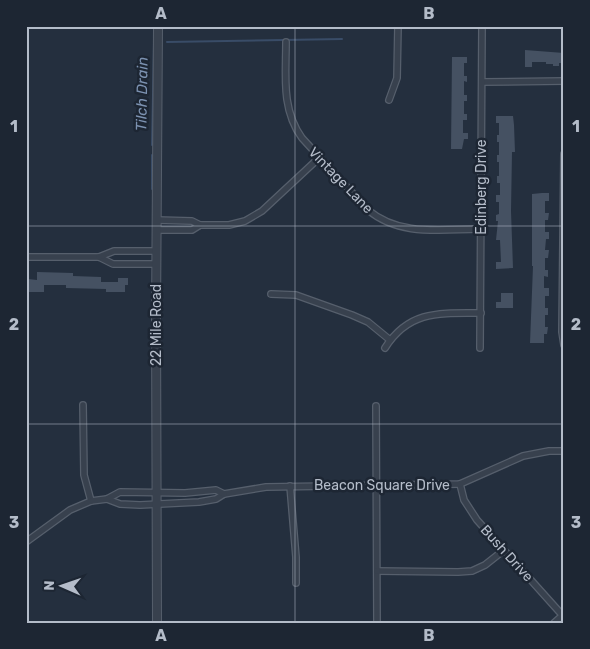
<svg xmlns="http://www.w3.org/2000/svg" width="590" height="649" viewBox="0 0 590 649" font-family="Rubik,sans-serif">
	<rect width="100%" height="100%" fill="#242f3e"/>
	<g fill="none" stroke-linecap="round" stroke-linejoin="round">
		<g stroke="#394c67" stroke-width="2">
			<path d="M167,42L342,39"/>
			<path d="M152,145L154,43"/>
			<path d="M152,189V155"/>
		</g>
	</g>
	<g fill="#455162">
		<path d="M525,50L564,53V63H559V66H553V64H546V62H532V67H525Z"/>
		<path d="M452,57H467V63H464V76H467V82L464,81V95H467V101H464V114H467V120H463V133H468V139H464L462,149H451Z"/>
		<path d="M496,116H513L514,125L515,152H512L511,211L513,268L496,269V262H501L500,240H496L498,221H496V215L499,214V202H496V195H500V183H497V176H499V162H497V155H499V142H497V135H499V123H496Z"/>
		<path d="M542,193H549V201H545V213H549L548,220H545V232H549V239H546L545,250H549L548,258H545V270H548V277L544,276V288H549V296H545V308H548V315H545V327H548L547,334H544V343H530L533,266H532V194Z"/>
		<path d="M37,272L73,273V276L101,277V282H118V278H128V285H125V292H106V289L66,288V285H44V292H28V279L37,280Z"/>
		<path d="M501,293H513V308H496V302H501Z"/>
	</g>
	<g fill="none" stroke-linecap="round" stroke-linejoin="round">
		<defs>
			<g id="minor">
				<path d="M286,42C286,75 281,109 302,138L368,210C400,237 442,229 481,229"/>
				<path d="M482,82L564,81"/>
				<path d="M389,100L397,78L398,26"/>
				<path d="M564,154L562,332L564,345"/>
				<path d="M157,220L192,221L200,225"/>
				<path d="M157,230H192L200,225H229L245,221L262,211L320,157"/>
				<path d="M26,257H99L113,264H156"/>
				<path d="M99,257L114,251H157"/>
				<path d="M271,294L296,295L352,315L368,322L390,340"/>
				<path d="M385,348C409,310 440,313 481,313"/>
				<path d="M480,348L482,26"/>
				<path d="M83,405L84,475L91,501"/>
				<path d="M376,406L377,623"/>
				<path d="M460,484L464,500L477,520L564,617"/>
				<path d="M290,486L296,557V583"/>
				<path d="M107,499L120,504L140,505L199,502L216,499L224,494L266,487L460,484L523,456L549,451H564"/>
				<path d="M26,542L70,510L91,501L107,499L120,492L185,493L216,490L224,494"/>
				<path d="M377,571L458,572L472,571L485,565L504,550"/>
				<path d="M554,623L563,615"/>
			</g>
			<path id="tertiary" d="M157,623L156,316L158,26"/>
		</defs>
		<use href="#minor" stroke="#565f6c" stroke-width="8"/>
		<use href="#tertiary" stroke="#565f6c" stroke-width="10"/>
		<use href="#minor" stroke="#38414e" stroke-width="5.5"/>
		<use href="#tertiary" stroke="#38414e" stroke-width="8"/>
	</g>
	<path fill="none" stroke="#b4bcc9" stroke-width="1" stroke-opacity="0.55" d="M295,26V623M26,226H564M26,424H564"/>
	<g text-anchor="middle" stroke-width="5" stroke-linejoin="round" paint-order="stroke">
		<g font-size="14" fill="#b4bcc9" stroke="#1d2633">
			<text transform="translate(341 180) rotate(46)" y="5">Vintage Lane</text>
			<text transform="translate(481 187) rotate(-90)" y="5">Edinberg Drive</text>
			<text transform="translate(156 325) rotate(-90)" y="5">22 Mile Road</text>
			<text x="382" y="490">Beacon Square Drive</text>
			<text transform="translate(507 553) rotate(48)" y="5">Bush Drive</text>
		</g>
		<g font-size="15" font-style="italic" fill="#7c92b1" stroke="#1d2633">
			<text transform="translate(142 94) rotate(-89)" y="5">Tilch Drain</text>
		</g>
	</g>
	<rect width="590" height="649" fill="none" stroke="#1d2633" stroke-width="55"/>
	<g transform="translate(62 586) rotate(272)" stroke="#1d2633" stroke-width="4" paint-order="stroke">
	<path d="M0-4L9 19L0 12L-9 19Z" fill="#b4bcc9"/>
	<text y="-8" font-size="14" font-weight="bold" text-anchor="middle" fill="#b4bcc9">N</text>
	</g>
	<rect x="28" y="28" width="534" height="594" fill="none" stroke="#b4bcc9" stroke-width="2"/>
	<g font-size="16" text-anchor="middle" font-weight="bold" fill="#b4bcc9">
		<text x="161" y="19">A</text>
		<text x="429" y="19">B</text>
		<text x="14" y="132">1</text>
		<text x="576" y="132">1</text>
		<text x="14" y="330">2</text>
		<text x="576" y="330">2</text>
		<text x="14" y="528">3</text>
		<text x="576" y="528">3</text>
		<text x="161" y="641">A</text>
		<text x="429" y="641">B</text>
	</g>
</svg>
